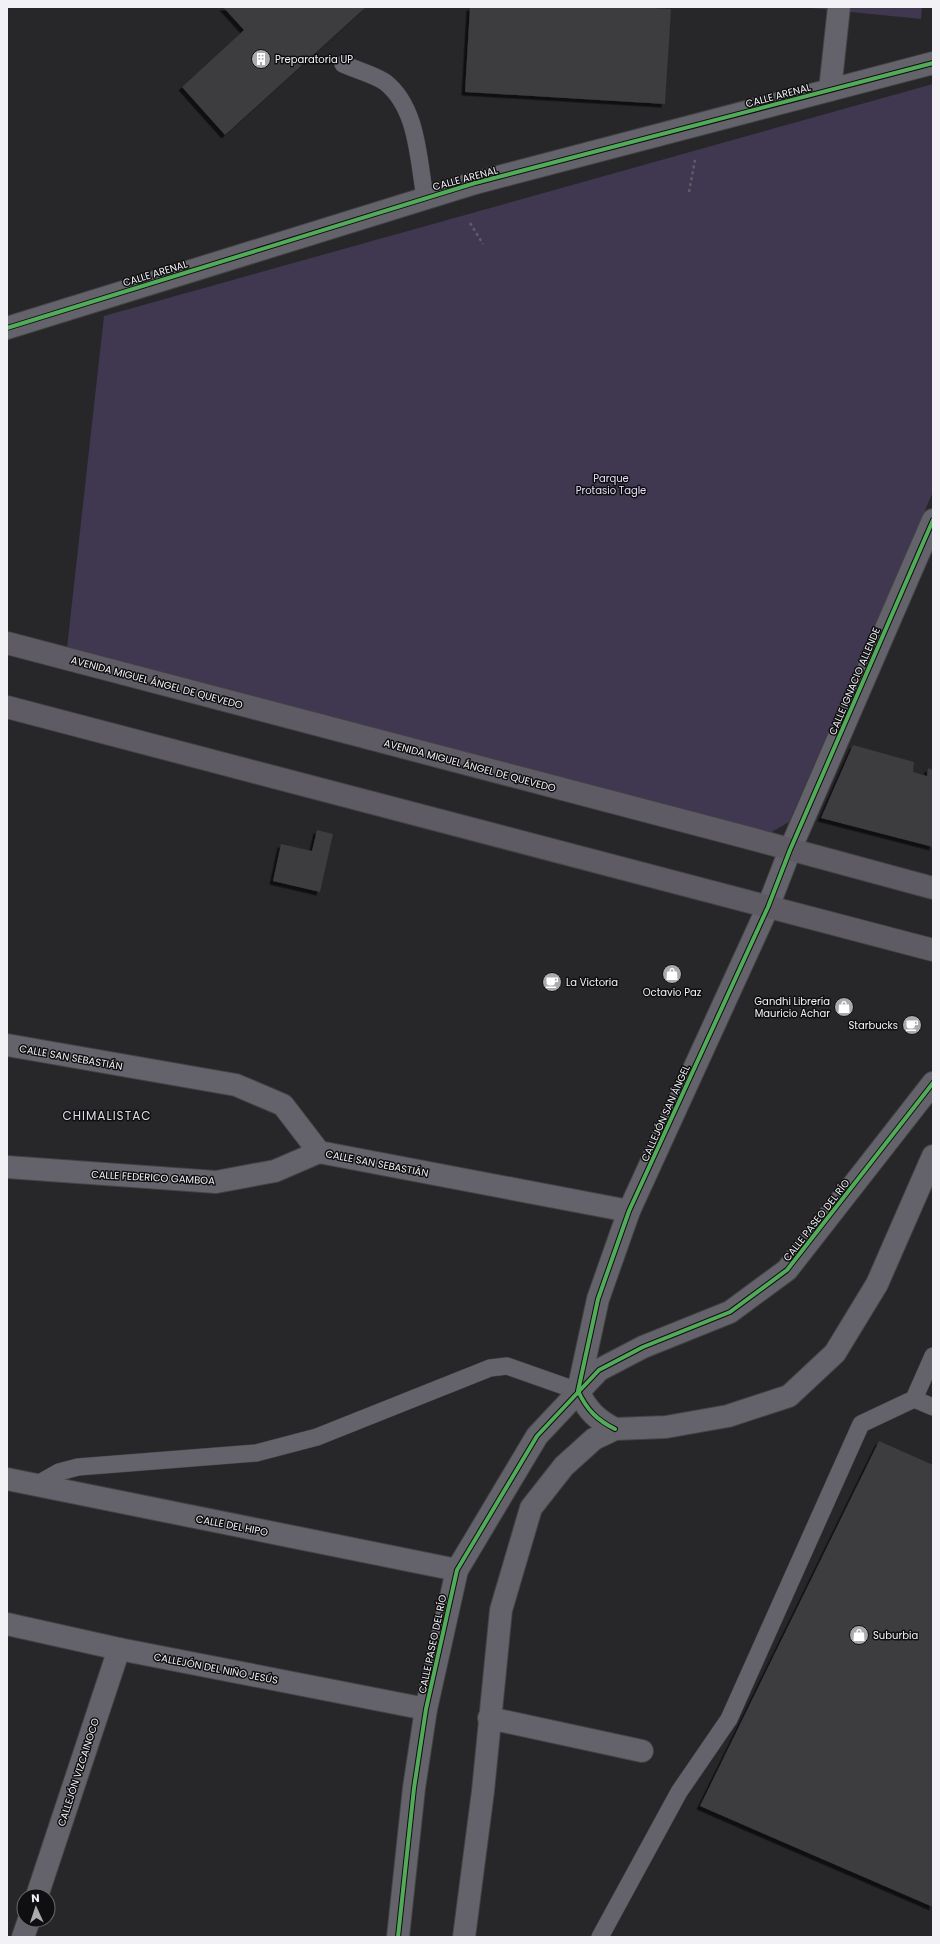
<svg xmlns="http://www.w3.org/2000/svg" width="940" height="1944" viewBox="0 0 940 1944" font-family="Poppins,sans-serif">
	<defs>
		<filter id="shadow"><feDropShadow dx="-3.5" dy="3.5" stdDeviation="0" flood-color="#0009"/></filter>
	</defs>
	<rect width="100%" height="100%" fill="#272629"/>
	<g fill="#403851">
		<path d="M801,7H922L921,19Z"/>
		<path d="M933,84V492L789,822L770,833L67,648L104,316Z"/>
	</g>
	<g fill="#3d3c3f" filter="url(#shadow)">
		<path d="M223,7H366L225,135L182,87L244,30Z"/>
		<path d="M470,7H636L671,9L665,104L465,92Z"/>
		<path d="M853,745L914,762L913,772L927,776L928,768L933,770V847L821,818Z"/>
		<path d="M317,830L333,834L320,892L273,881L281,844L312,851Z"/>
		<path d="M879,1441L933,1465V1907L700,1806Z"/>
	</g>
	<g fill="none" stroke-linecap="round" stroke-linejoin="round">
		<defs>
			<g id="service">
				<path d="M343,64C356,70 373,74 385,82C418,108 418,159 425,197"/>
				<path d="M914,1399L933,1407"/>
				<path d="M36,1485L59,1472L78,1467L256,1453L317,1437L490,1368L507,1366L578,1391"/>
				<path d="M600,1937L679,1792L729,1719L861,1424L914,1399L933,1356"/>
			</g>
			<g id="minor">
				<path d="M830,90L839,7"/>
				<path d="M7,1045L236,1085L283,1105L319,1152L629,1211"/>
				<path d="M7,1167L216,1182L275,1171L319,1152"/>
				<path d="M615,1429C597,1420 587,1410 578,1391L598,1299L629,1211L768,907L790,850L933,520"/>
				<path d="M7,1479L457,1570"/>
				<path d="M7,1624L119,1649L426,1709"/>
				<path d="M489,1718L642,1751"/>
				<path d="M37,1896L119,1649"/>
				<path d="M23,1937L29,1920"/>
				<path d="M398,1937L414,1788L426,1709L457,1570L537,1436L599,1370L643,1347L730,1312L787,1270L933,1083"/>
				<path d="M464,1937L483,1791L501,1610L531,1508L564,1466L594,1439L615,1429L666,1427L728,1416L789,1396L835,1353L877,1284L933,1156"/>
			</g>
			<path id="tertiary" d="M7,328L475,183L933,63"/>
			<g id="secondary">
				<path d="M7,643L745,837L933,888"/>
				<path d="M7,707L933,950"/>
			</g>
		</defs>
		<use href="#service" stroke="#434345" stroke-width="18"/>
		<use href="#minor" stroke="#434345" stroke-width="24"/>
		<use href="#tertiary" stroke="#434345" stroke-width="24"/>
		<use href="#secondary" stroke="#434345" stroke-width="24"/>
		<g stroke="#5e5d64" stroke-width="2.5" stroke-dasharray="3 3" stroke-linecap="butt">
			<path d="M689,192L695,160"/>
			<path d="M470,223L483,244"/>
		</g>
		<use href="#service" stroke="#64626b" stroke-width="17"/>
		<use href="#minor" stroke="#64626b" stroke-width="22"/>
		<use href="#tertiary" stroke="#64626b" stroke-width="22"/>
		<use href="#secondary" stroke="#5e5b64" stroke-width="22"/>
		<defs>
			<g id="cycleway">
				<path d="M7,328L475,183L933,63"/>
				<path d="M615,1429C597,1420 587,1410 578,1391L598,1299L629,1211L768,907L790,850L933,520"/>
				<path d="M398,1937L414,1788L426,1709L457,1570L537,1436L599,1370L643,1347L730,1312L787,1270L933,1083"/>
			</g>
		</defs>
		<use href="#cycleway" stroke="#0f0f11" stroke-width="6"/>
		<use href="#cycleway" stroke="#51ab58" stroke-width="4"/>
	</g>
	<defs>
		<symbol id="building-disc" viewBox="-11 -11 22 22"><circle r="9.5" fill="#abaaae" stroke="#0f0f11"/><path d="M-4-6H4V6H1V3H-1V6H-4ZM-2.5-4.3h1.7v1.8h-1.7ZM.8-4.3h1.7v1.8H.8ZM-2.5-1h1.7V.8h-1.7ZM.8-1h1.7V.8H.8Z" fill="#fff"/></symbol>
		<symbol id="shop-disc" viewBox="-11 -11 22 22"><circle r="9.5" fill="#abaaae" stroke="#0f0f11"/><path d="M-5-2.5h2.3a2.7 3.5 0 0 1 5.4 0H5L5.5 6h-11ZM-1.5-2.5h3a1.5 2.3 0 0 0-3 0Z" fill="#fff"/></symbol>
		<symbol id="cafe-disc" viewBox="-11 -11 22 22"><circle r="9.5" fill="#abaaae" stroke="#0f0f11"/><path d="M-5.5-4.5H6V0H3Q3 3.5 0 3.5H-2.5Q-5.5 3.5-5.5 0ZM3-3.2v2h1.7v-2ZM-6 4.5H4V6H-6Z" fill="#fff"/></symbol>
	</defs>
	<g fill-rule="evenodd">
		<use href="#building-disc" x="250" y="48" width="22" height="22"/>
		<use href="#shop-disc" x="661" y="963" width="22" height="22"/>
		<use href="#cafe-disc" x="541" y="971" width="22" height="22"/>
		<use href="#shop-disc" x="833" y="996" width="22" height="22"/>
		<use href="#cafe-disc" x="901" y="1014" width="22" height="22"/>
		<use href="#shop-disc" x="848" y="1624" width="22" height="22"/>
	</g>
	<g text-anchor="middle" stroke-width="3" stroke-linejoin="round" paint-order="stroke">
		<g font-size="10" fill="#f2f1f5" stroke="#0f0f11" text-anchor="start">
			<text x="275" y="63">Preparatoria UP</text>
			<text x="566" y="986">La Victoria</text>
			<text x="672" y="996" text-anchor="middle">Octavio Paz</text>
			<text x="830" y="1005" text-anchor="end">Gandhi Librería<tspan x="830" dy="12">Mauricio Achar</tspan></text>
			<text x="898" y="1029" text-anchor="end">Starbucks</text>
			<text x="873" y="1639">Suburbia</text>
		</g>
		<g font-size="10" fill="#f2f1f5" stroke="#0f0f11">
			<text transform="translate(778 95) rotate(-15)" y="4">CALLE ARENAL</text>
			<text transform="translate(465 178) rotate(-15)" y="4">CALLE ARENAL</text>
			<text transform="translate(155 273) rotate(-17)" y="4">CALLE ARENAL</text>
			<text transform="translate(854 681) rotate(-67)" y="4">CALLE IGNACIO ALLENDE</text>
			<text transform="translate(157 682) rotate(15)" y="4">AVENIDA MIGUEL ÁNGEL DE QUEVEDO</text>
			<text transform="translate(470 765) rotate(15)" y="4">AVENIDA MIGUEL ÁNGEL DE QUEVEDO</text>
			<text transform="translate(71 1057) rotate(10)" y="4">CALLE SAN SEBASTIÁN</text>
			<text transform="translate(665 1113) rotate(-66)" y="4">CALLEJÓN SAN ÁNGEL</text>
			<text transform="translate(377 1163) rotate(11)" y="4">CALLE SAN SEBASTIÁN</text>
			<text transform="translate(153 1177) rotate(3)" y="4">CALLE FEDERICO GAMBOA</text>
			<text transform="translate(816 1220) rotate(-52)" y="4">CALLE PASEO DEL RÍO</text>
			<text transform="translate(232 1525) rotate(11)" y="4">CALLE DEL HIPO</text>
			<text transform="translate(432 1644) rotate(-78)" y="4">CALLE PASEO DEL RÍO</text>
			<text transform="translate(216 1668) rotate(11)" y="4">CALLEJÓN DEL NIÑO JESÚS</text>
			<text transform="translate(78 1772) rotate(-72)" y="4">CALLEJÓN VIZCAINOCO</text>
		</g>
		<g font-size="10" fill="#e7dff9" stroke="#0f0f11">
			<text x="611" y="482">Parque<tspan x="611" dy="12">Protasio Tagle</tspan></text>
		</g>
		<g font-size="12" letter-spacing="1" fill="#dfdde4" stroke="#0f0f11">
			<text x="107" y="1120">CHIMALISTAC</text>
		</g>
	</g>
	<rect width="940" height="1944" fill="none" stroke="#f2f1f5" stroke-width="16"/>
	<g transform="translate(36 1908) rotate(357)"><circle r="19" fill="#0f0f11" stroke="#6a696c"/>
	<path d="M0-3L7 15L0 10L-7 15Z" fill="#abaaae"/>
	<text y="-6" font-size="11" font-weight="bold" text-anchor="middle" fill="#f2f1f5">N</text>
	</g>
</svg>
